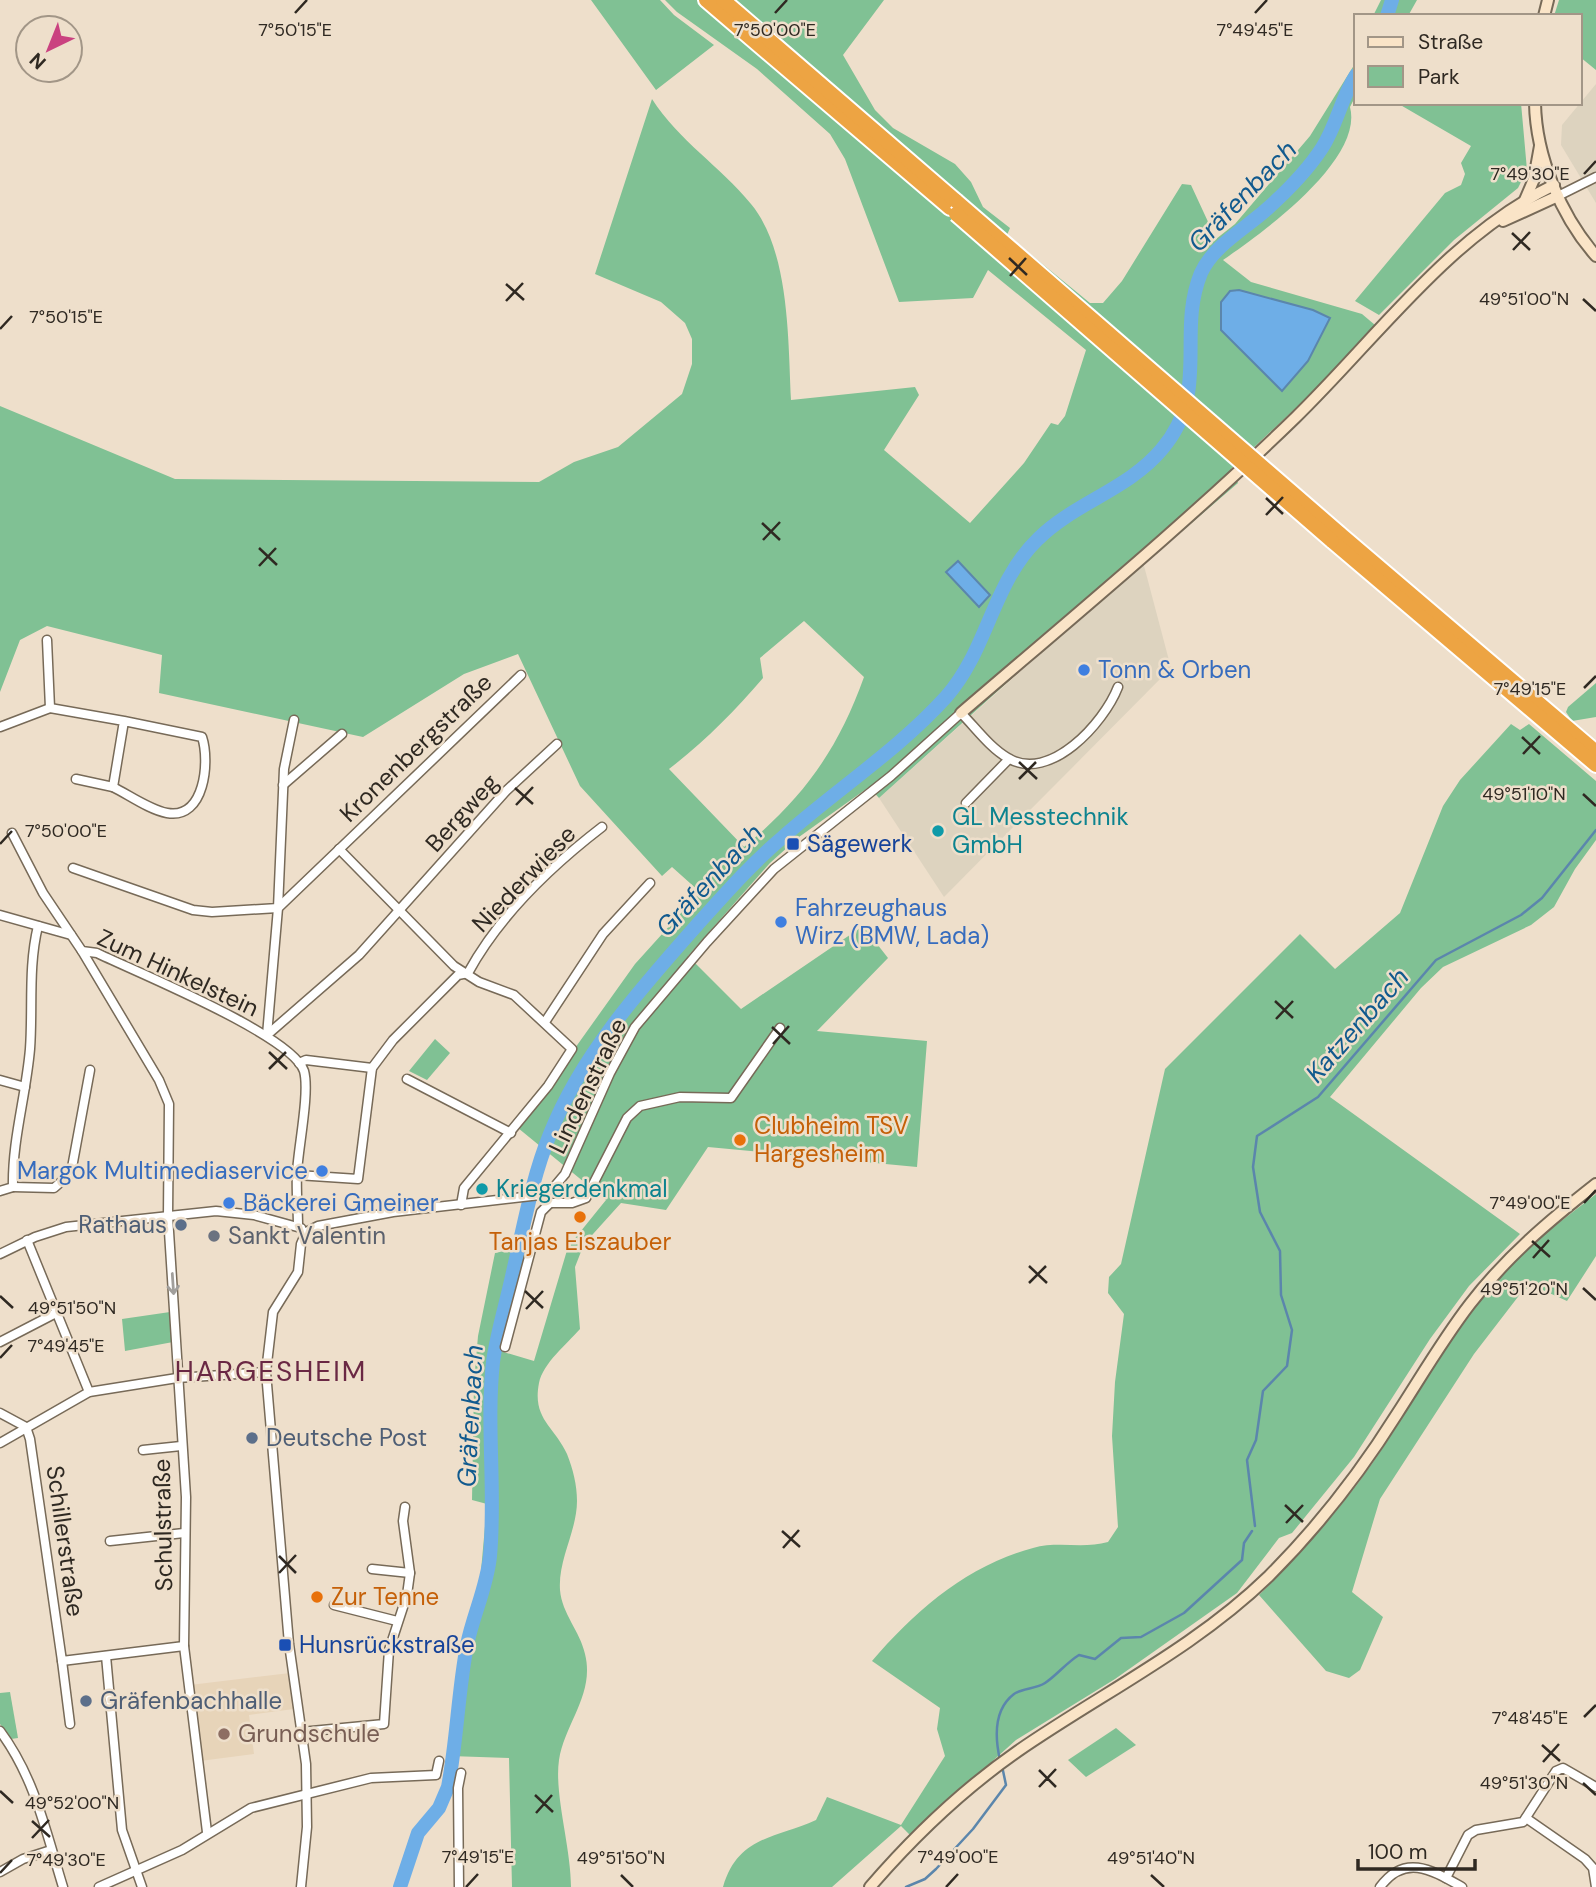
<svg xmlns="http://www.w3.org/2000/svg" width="1596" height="1887" viewBox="0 0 1596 1887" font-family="'DM Sans',sans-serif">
	<rect width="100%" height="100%" fill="#eedfcb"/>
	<g fill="#ddd3bf">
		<path d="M1596,84V203L1561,145L1562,125Z"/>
		<path d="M1143,562L1171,668L944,897L879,798Z"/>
	</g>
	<path fill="#e7d4b9" d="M290,1673L294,1709L249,1715L254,1754L200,1761L190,1685Z"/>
	<g fill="#80c194" fill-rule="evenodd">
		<path d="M591,0H660L674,15L714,45L656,90Z"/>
		<path d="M665,0H884L843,55L875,110L893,128L955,164L971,182L983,207L1010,228L1007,235L1090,303H1103L1122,281L1182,184L1191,185L1216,239L1235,224L1310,136L1356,62V95L1350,107C1364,160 1261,234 1223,260L1251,282L1362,314L1375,325L1318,387L1231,469L1238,483L1031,661L879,798L869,787L799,837L770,863L688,956L741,1009L863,926L888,958L817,1031L927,1041L917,1167L708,1147L666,1210L621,1203L584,1244L575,1267L580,1329C567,1344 543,1363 539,1383C532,1419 554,1426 567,1454C573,1469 577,1485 577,1501C577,1531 558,1559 560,1590C562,1614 580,1631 585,1654C595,1694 565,1723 559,1760C554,1794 571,1847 571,1887H512L509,1758L450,1756L461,1647L480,1582L487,1504L472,1500L474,1382L478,1336L495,1253L527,1246L500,1351L534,1361L568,1247L606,1200L518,1128L635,964L700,892L672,867L662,876L580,786L518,654L464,674L363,737L159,693L162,655L47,626L20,640L0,692V406L175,479L539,482L574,462L618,447L682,394L692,364V339L685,323L661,302L595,274L652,99C679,141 720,166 751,204C790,251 788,341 791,400L915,387L919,395L884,450L970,523L1024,463L1051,423L1058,425L1065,416L1086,350L988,270L973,298L899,302L845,159L830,134L757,69L677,12ZM804,621L864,677C838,750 803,798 744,847L669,769C704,742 734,712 763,678L760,658Z"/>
		<path d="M1381,0H1417L1408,16H1373Z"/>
		<path d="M1559,0H1596V70L1580,57V16H1554Z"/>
		<path d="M1397,103H1521L1527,170L1518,188L1454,240L1379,315L1355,301L1445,193L1461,185L1465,174L1461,163L1471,146Z"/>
		<path d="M1596,683V717L1572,721L1566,712L1568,707Z"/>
		<path d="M1511,724L1520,730L1529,724L1596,781V840L1575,869L1554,907L1531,925L1443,967L1421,988L1330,1097L1520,1234L1469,1286L1430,1339L1354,1457L1292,1533L1279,1538L1237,1593L1115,1679L1016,1740L910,1835L901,1826L832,1887H723C738,1836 774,1839 816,1820L827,1797L901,1825L945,1756L937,1729L940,1708L872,1661C916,1610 967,1566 1033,1548C1057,1541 1084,1549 1108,1542L1118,1527L1112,1436L1115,1382L1124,1314L1108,1293L1109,1277L1121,1264L1165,1069L1300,934L1335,969L1400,913L1443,806L1460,780Z"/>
		<path d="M435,1039L450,1053L427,1080L409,1071Z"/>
		<path d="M1596,1194V1256L1567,1301L1536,1287L1524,1289L1474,1354L1380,1499L1352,1592L1383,1617L1360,1670L1349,1678L1326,1671L1259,1595C1308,1547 1351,1497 1388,1440C1426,1382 1459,1321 1507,1270C1534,1241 1565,1218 1596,1194Z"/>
		<path d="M170,1312L173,1342L125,1351L122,1319Z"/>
		<path d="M10,1692L18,1738L11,1739L0,1724V1693Z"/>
		<path d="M1116,1728L1136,1745L1086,1777L1068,1760Z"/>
	</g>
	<g fill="#6eaee7" stroke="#5b86ac" stroke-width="2">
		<path d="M1239,290L1313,310L1330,318L1308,361L1282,391L1221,330V302L1230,291Z"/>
		<path d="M958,561L990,595L979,607L946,572Z"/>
	</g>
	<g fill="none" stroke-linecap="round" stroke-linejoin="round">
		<g stroke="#5b86ac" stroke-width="2.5">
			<path d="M1255,1526L1247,1460L1256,1440L1263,1391L1287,1366L1292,1330L1281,1295L1280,1251L1260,1212L1253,1167L1257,1136L1318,1097L1436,960L1521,915L1542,898L1596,830"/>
			<path d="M1000,1760C995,1738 993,1710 1014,1694C1023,1688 1036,1689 1045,1683C1056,1676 1066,1663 1079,1655L1095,1659L1121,1638L1141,1637L1184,1613L1242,1560L1244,1543L1252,1531"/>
			<path d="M906,1887L925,1879L936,1869L973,1829L1006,1785L1002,1766"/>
		</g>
		<g stroke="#6eaee7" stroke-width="14">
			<path d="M1387,16L1392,0"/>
			<path d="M400,1887L418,1833L439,1808L448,1787C457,1740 458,1692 467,1645C473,1615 487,1587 490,1556C496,1491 486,1426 493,1362C497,1332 507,1301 513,1272C524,1225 532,1178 550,1134C581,1055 642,987 697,925C724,895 752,863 783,837C836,790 898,750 946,697C988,650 992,583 1038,539C1074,503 1129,489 1162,449C1211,392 1176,334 1201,273C1213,246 1246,228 1267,209C1286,192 1307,171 1322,148C1337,125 1341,98 1356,75"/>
		</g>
		<defs>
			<g id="street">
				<path d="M1558,196L1596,177"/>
				<path d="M47,640L50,708"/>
				<path d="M0,727L50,708L124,721L113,787C129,795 150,810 167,813C205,820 210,761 202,737L124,721"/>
				<path d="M76,779L113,787"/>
				<path d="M283,785L342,734"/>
				<path d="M966,803L1009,759"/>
				<path d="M12,833L43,893L82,951L97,953C136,972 292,1035 304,1071C310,1092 298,1149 297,1173C296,1190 298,1209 298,1226"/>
				<path d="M339,849L454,966L479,982L514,995L572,1049L548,1086L464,1188L461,1205"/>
				<path d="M73,868L193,910L212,912L278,908L284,769L294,720"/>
				<path d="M0,915L71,935"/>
				<path d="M82,951L159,1080L169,1104L168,1216L186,1497L184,1646L207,1832"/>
				<path d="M468,973C499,916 550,867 602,827"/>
				<path d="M545,1022L603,934L650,883"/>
				<path d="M267,1035L278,908L521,675"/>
				<path d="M267,1035L359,955L506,791L557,744"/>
				<path d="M299,1063L306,1060L372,1068"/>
				<path d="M407,1079L511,1133"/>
				<path d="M0,1080L25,1087"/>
				<path d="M297,1175L358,1179L372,1068L393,1040L458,975L468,973"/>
				<path d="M13,1187L54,1188L71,1173L90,1070"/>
				<path d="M0,1191L13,1187C12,1140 26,1096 30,1049C33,1008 28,967 38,926"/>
				<path d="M550,1203H572L586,1198L627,1118L640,1106L680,1097L731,1098L780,1028"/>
				<path d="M306,1232L318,1226L393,1212L540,1195L554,1187L565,1174L610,1073L635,1027L707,942L774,869L891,776L961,713C975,727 990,748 1008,758C1050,783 1104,723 1118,687"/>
				<path d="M27,1240L89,1392"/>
				<path d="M0,1254L35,1237L66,1227L216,1211L254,1215L301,1228"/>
				<path d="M0,1342L56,1313"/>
				<path d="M505,1347L541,1212L550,1203"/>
				<path d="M0,1413L26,1427L30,1439L62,1661L184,1646"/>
				<path d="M0,1443L89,1392L177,1378L266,1372"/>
				<path d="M143,1450L181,1446"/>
				<path d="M110,1541L184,1533"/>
				<path d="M372,1569L410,1573"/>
				<path d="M334,1605L397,1621"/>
				<path d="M106,1656L122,1830L142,1887"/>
				<path d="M62,1661L70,1724"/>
				<path d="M0,1731C35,1778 46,1832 63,1887"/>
				<path d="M301,1732L384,1724L389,1650L407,1595L410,1573L403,1521L405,1507"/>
				<path d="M1526,1818L1585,1859L1593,1868L1596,1887"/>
				<path d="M0,1872L23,1859L51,1850"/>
				<path d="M1446,1878L1468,1835L1476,1830L1523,1822L1556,1771L1563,1768L1596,1787"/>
				<path d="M99,1887L182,1850L251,1808L371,1778L436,1775L439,1761"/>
				<path d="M301,1887L307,1827L306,1764L289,1644L266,1372L273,1312L298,1272L301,1244L306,1232"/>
				<path d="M459,1887L458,1788L461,1773"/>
				<path d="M1380,1887C1405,1853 1432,1870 1462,1887"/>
			</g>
			<g id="secondary">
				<path d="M1544,16L1548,0"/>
				<path d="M1535,103C1536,157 1561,216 1596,256"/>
				<path d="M1525,200L1534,179L1540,146"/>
				<path d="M1503,221L1558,196"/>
				<path d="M961,713C1074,616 1189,521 1295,418C1378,337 1448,237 1554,185"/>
				<path d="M870,1887C914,1836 962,1790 1018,1751C1102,1693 1195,1648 1269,1576C1318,1527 1360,1473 1397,1414C1421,1377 1443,1339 1470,1304C1506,1257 1550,1220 1596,1184"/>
			</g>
			<g id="highway">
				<path d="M706,0L950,208"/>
				<path d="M723,0L956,201"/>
				<path d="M1339,533L1596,752"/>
				<path d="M1332,541L1596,765"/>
			</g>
		</defs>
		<use href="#street" stroke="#776a58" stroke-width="11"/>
		<use href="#secondary" stroke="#776a58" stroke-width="14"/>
		<use href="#highway" stroke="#fff" stroke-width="18"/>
		<use href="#street" stroke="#fff" stroke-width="8"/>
		<use href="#secondary" stroke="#fae4c7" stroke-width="10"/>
		<use href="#highway" stroke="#eda443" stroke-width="14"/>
		<defs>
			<g id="highway-bridge">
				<path d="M956,201L1339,533"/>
				<path d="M956,214L1332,541"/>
			</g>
		</defs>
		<use href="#highway-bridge" stroke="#fff" stroke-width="18" stroke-linecap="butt"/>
		<use href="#highway-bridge" stroke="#eda443" stroke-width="14"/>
	</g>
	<defs><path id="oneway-shaft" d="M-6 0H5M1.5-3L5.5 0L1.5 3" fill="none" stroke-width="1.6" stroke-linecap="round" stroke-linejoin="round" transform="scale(1.75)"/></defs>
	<use stroke="#a19f9c" href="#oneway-shaft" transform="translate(173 1284) rotate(86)"/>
	<path fill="none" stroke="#2f2922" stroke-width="2.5" d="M295,13L307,0M775,13L787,0M1255,13L1267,0M1584,174L1596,161M1512,233L1530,250M1513,250L1530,232M1009,258L1027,275M1010,276L1026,258M506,284L524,300M1583,299L1596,311M506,301L523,283M0,329L12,316M1266,498L1283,514M1266,515L1283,497M762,523L780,540M763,540L780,522M259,548L277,565M259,566L276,548M1584,688L1596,676M1522,737L1540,754M1523,754L1540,736M1019,762L1037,779M1019,779L1036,762M515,788L533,804M1583,794L1596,806M516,805L533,787M0,844L12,831M1275,1001L1293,1018M1276,1019L1293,1001M772,1027L790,1044M773,1044L789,1026M269,1052L287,1069M269,1069L286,1052M1584,1203L1596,1190M1532,1241L1550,1257M1533,1258L1549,1240M1029,1266L1047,1283M1029,1283L1046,1266M1583,1288L1596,1300M525,1291L543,1308M0,1296L13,1308M526,1309L543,1291M0,1358L12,1345M1285,1505L1303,1522M1286,1523L1303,1505M782,1531L800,1547M783,1548L799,1530M279,1556L296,1573M279,1573L296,1555M1584,1717L1596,1705M1542,1745L1560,1761M1543,1762L1559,1744M1039,1770L1056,1787M1583,1783L1596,1795M1039,1787L1056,1769M0,1791L13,1803M535,1795L553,1812M536,1813L552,1795M32,1821L50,1837M32,1838L49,1820M0,1873L12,1860M621,1875L633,1887M1151,1875L1164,1887M466,1887L478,1874M946,1887L958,1874"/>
	<g fill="#3f7fe0" stroke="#eedfcb" stroke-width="2.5">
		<circle cx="1084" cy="670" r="7"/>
		<circle cx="781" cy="922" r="7"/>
		<circle cx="322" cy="1171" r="7"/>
		<circle cx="229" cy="1203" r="7"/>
	</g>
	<g fill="#0f9aa8" stroke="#eedfcb" stroke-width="2.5">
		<circle cx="938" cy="831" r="7"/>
		<circle cx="482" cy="1189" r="7"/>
	</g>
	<g fill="#1a4fb4" stroke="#eedfcb" stroke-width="2.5">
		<rect x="786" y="837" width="14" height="14" rx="3.5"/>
		<rect x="278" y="1638" width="14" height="14" rx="3.5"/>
	</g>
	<g fill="#e8710a" stroke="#eedfcb" stroke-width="2.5">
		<circle cx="740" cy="1140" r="7"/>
		<circle cx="580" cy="1217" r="7"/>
		<circle cx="317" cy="1597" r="7"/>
	</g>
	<g fill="#5c6f8a" stroke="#eedfcb" stroke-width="2.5">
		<circle cx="181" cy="1225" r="7"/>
		<circle cx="252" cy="1438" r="7"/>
		<circle cx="86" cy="1701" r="7"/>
	</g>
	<circle fill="#6b7280" stroke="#eedfcb" stroke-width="2.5" cx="214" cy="1236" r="7"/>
	<circle fill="#8d6e63" stroke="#eedfcb" stroke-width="2.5" cx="224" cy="1734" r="7"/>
	<g text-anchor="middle" stroke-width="5" stroke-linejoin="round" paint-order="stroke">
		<g font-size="24" fill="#366cbe" stroke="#eedfcb" text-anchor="start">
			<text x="1098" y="678">Tonn &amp; Orben</text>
			<text x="795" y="916">Fahrzeughaus<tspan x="795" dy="28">Wirz (BMW, Lada)</tspan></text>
			<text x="308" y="1179" text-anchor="end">Margok Multimediaservice</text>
			<text x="243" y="1211">Bäckerei Gmeiner</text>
		</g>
		<g font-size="24" fill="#2f2922" stroke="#eedfcb">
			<text transform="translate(416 748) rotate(-44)" y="8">Kronenbergstraße</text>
			<text transform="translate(462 813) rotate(-48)" y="8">Bergweg</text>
			<text transform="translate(524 879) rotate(-46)" y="8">Niederwiese</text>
			<text transform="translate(178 973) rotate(25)" y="8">Zum Hinkelstein</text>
			<text transform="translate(588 1086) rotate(-64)" y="8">Lindenstraße</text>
			<text transform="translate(163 1525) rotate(-91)" y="8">Schulstraße</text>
			<text transform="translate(65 1541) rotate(82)" y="8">Schillerstraße</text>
		</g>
		<g font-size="24" fill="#0d838f" stroke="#eedfcb" text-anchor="start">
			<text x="952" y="825">GL Messtechnik<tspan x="952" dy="28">GmbH</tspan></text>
			<text x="496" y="1197">Kriegerdenkmal</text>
		</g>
		<g font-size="24" fill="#164399" stroke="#eedfcb" text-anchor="start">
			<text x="807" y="852">Sägewerk</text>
			<text x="299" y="1653">Hunsrückstraße</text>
		</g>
		<g font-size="24" fill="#c56008" stroke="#eedfcb" text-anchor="start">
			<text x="754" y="1134">Clubheim TSV<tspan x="754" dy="28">Hargesheim</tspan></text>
			<text x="580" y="1250" text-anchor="middle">Tanjas Eiszauber</text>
			<text x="331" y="1605">Zur Tenne</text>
		</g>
		<g font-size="24" fill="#4e5e75" stroke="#eedfcb" text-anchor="start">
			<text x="167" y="1233" text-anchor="end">Rathaus</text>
			<text x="266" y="1446">Deutsche Post</text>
			<text x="100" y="1709">Gräfenbachhalle</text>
		</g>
		<g font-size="24" fill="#5b616d" stroke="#eedfcb" text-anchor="start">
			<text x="228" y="1244">Sankt Valentin</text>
		</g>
		<g font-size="24" fill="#785e54" stroke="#eedfcb" text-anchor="start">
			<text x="238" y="1742">Grundschule</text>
		</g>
		<g font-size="26" font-style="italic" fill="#115a8e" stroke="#eedfcb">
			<text transform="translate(1242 196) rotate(-46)" y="9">Gräfenbach</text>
			<text transform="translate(709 880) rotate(-47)" y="9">Gräfenbach</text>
			<text transform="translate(1357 1025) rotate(-49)" y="9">Katzenbach</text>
			<text transform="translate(470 1416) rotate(-87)" y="9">Gräfenbach</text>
		</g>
		<g font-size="28" letter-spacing="2" fill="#6a2844" stroke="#eedfcb">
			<text x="271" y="1381">HARGESHEIM</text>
		</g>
	</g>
	<g font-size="18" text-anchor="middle" fill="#2f2922" stroke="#eedfcb" stroke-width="5" stroke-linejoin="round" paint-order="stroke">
		<text x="295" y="36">7°50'15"E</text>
		<text x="775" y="36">7°50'00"E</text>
		<text x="1255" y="36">7°49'45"E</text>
		<text x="1530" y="180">7°49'30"E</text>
		<text x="1524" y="305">49°51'00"N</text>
		<text x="66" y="323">7°50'15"E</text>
		<text x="1530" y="695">7°49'15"E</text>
		<text x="1524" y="800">49°51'10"N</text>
		<text x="66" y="837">7°50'00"E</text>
		<text x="1530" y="1209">7°49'00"E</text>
		<text x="1524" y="1295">49°51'20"N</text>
		<text x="72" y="1314">49°51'50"N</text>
		<text x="66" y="1352">7°49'45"E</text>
		<text x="1530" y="1724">7°48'45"E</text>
		<text x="1524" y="1789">49°51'30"N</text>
		<text x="72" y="1809">49°52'00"N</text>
		<text x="478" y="1863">7°49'15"E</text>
		<text x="958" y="1863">7°49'00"E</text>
		<text x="621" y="1864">49°51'50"N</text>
		<text x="1151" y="1864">49°51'40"N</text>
		<text x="66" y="1866">7°49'30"E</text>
	</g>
	<rect x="1354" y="14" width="228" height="91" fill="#eedfcb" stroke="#a29687" stroke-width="2"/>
	<rect x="1368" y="37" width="35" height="10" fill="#fae4c7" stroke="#a29687" stroke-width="2"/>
	<text x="1418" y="49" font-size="21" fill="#2f2922">Straße</text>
	<rect x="1368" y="66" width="35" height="21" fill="#80c194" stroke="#a29687" stroke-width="2"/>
	<text x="1418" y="84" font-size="21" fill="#2f2922">Park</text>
	<g transform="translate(49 49) rotate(223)"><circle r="33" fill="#eedfcb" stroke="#a29687" stroke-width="2"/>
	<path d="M0-5L12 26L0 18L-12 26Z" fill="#ca4280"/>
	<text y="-10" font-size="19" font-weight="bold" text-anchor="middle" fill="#2f2922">N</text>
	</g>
	<path d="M1358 1859v10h117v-10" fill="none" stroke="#2f2922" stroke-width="3.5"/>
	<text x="1368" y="1859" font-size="21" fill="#2f2922" stroke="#eedfcb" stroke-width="5" paint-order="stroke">100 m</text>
</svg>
